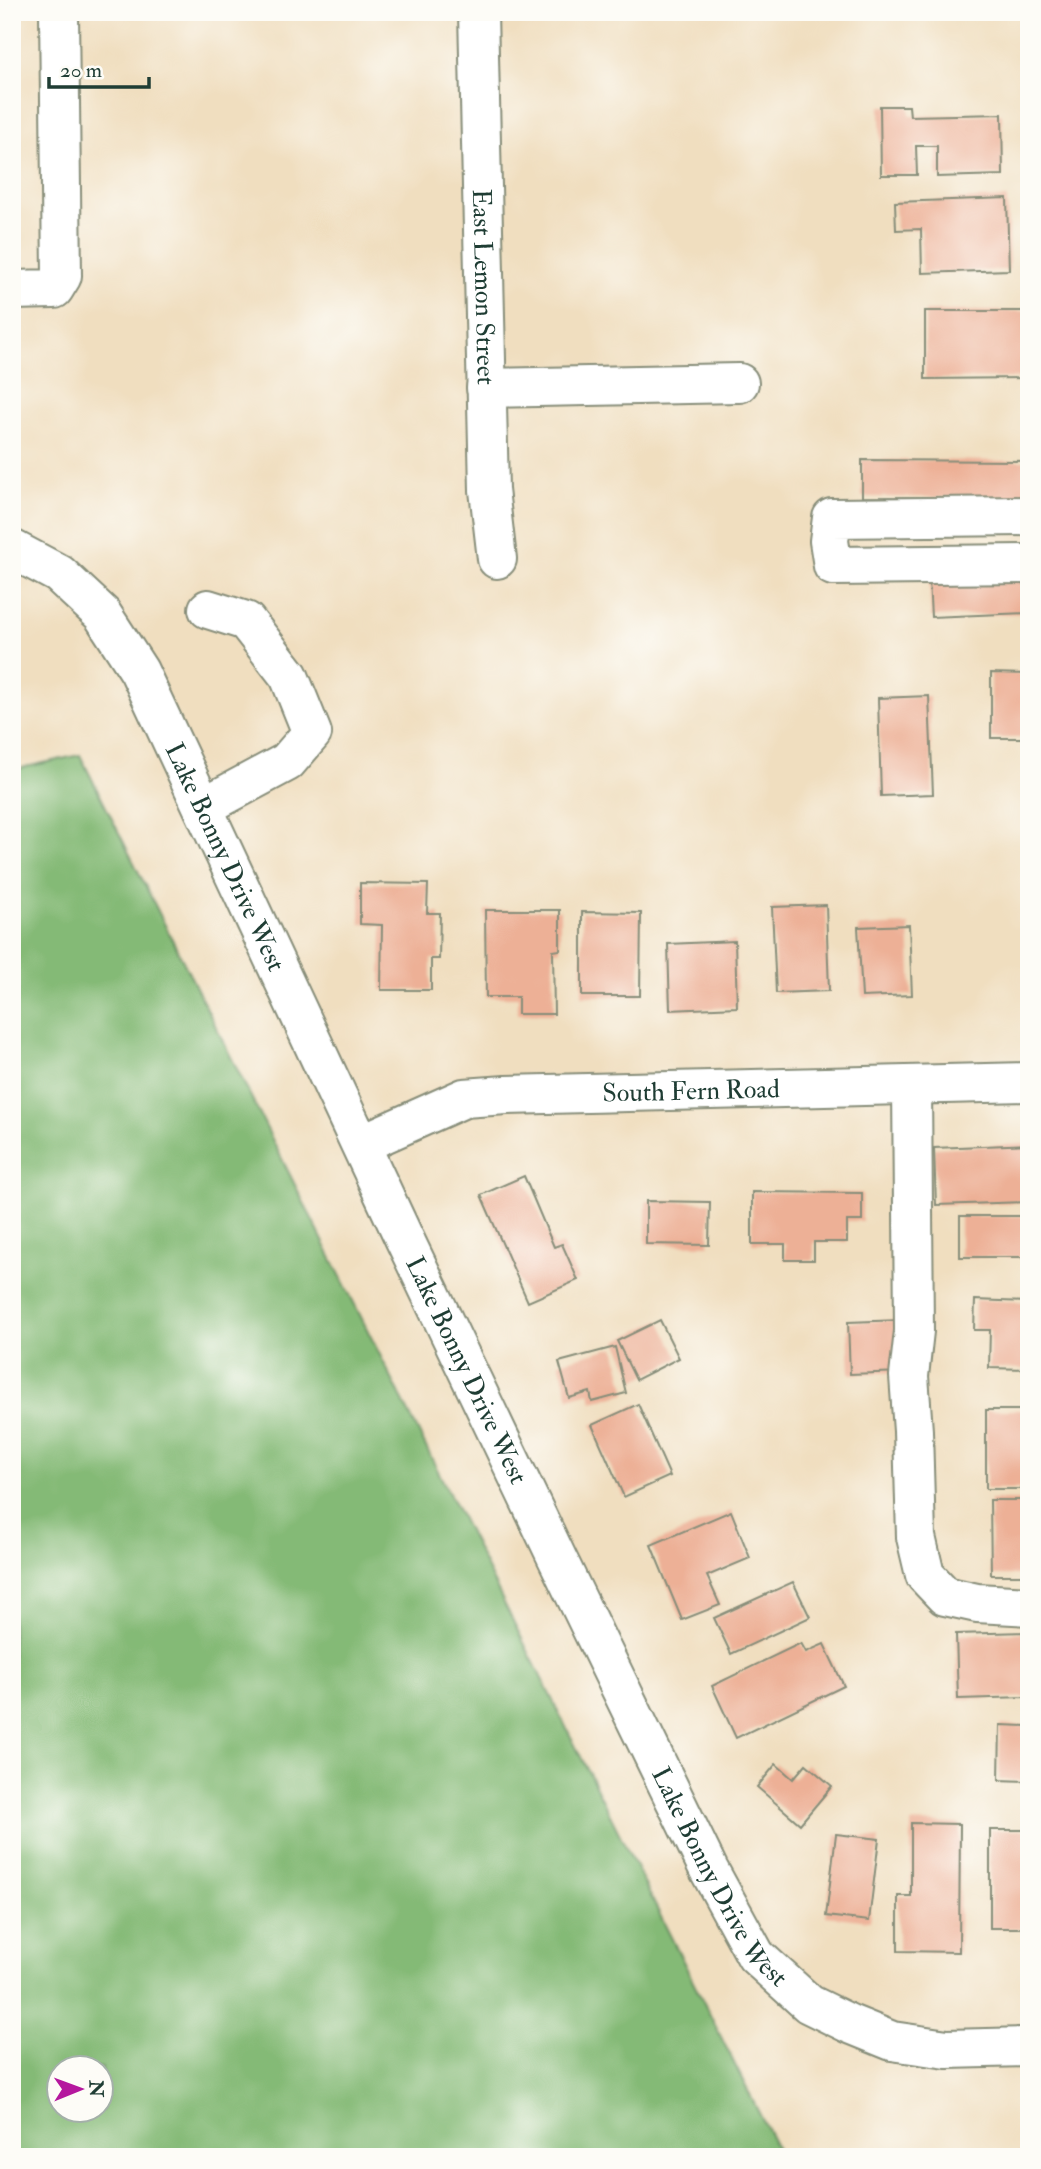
<svg xmlns="http://www.w3.org/2000/svg" width="1041" height="2169" viewBox="0 0 1041 2169" font-family="'IM FELL Double Pica',serif">
	<rect width="100%" height="100%" fill="#fdfcf7"/>
	<filter id="ink" filterUnits="userSpaceOnUse"><feTurbulence type="fractalNoise" baseFrequency=".0143" numOctaves="2"/><feDisplacementMap in="SourceGraphic" scale="14" xChannelSelector="R" yChannelSelector="G"/><feConvolveMatrix kernelMatrix="1 2 1 2 8 2 1 2 1" color-interpolation-filters="sRGB"/></filter>
	<filter id="wash" filterUnits="userSpaceOnUse"><feTurbulence type="fractalNoise" baseFrequency=".00686" numOctaves="4" result="noise"/><feDisplacementMap in="SourceGraphic" scale="28" xChannelSelector="R" yChannelSelector="G"/><feGaussianBlur stdDeviation="1.57" result="paint"/><feColorMatrix in="noise" values="0 0 0 0 0 0 0 0 0 0 0 0 0 0 0 0 0 1.4 0 .05"/><feComposite in="paint" operator="in"/></filter>
	<g filter="url(#wash)">
		<rect width="100%" height="100%" fill="#f0debf"/>
		<path fill="#84ba76" stroke="#527c55" stroke-width="2" fill-rule="evenodd" d="M80,755L781,2157H12V770ZM60,2068H102V2110H60Z"/>
		<g id="blocks">
			<g fill="#edb096">
				<path d="M880,106H909L910,116L1002,114L1003,175L937,177V146H916L917,175H881Z"/>
				<path d="M1007,198L1009,270L922,273L921,229L896,230L895,202Z"/>
				<path d="M925,311H1029V378L925,379Z"/>
				<path d="M862,460L1029,461V498L862,497Z"/>
				<path d="M1029,575V613L931,617L929,579Z"/>
				<path d="M991,673L1029,674V738H991Z"/>
				<path d="M929,696L933,794L881,796L878,698Z"/>
				<path d="M360,883L428,884L427,913H440L439,959H431V990H381L382,925L360,924Z"/>
				<path d="M826,905L829,991L776,993L772,907Z"/>
				<path d="M485,910H560V950L553,951L554,1014H518V997H486Z"/>
				<path d="M582,912L641,913L640,996H582Z"/>
				<path d="M909,925L912,995L862,997L858,927Z"/>
				<path d="M735,941L737,1007L670,1010L668,944Z"/>
				<path d="M1029,1144V1202L936,1205L934,1148Z"/>
				<path d="M524,1176L554,1247L562,1244L578,1280L528,1302L481,1195Z"/>
				<path d="M752,1192L862,1193V1221H847V1242H814V1260H785V1244H752Z"/>
				<path d="M646,1201L710,1202L709,1245L646,1244Z"/>
				<rect x="960" y="1216" width="69" height="41"/>
				<path d="M975,1300L1029,1302V1369L989,1368L990,1330H974Z"/>
				<path d="M660,1320L679,1358L636,1380L617,1341Z"/>
				<path d="M901,1320L902,1372L850,1374L848,1322Z"/>
				<path d="M615,1347L626,1393L592,1402L590,1392L569,1398L559,1362Z"/>
				<path d="M638,1404L670,1476L624,1497L592,1425Z"/>
				<rect x="986" y="1410" width="43" height="79"/>
				<path d="M990,1500H1029V1575H991Z"/>
				<path d="M731,1511L750,1558L707,1576L720,1605L682,1620L651,1545Z"/>
				<path d="M793,1582L810,1617L731,1654L714,1618Z"/>
				<path d="M1029,1632V1697L958,1699L956,1634Z"/>
				<path d="M801,1643L806,1652L824,1644L844,1686L736,1738L712,1686Z"/>
				<path d="M1000,1725L1029,1726V1781L999,1780Z"/>
				<path d="M776,1764L793,1779L806,1764L832,1786L800,1824L757,1787Z"/>
				<path d="M911,1823L960,1824L959,1952L898,1951V1896H911Z"/>
				<rect x="990" y="1830" width="39" height="98"/>
				<path d="M836,1834L879,1839L869,1921L826,1916Z"/>
				<rect x="1009" y="2153" width="20" height="4"/>
			</g>
		</g>
	</g>
	<g filter="url(#ink)">
		<use href="#blocks" fill-opacity="0" stroke="#888e7a" stroke-width="2"/>
		<g fill="none" stroke-linecap="round" stroke-linejoin="round">
			<defs>
				<g id="minor">
					<path id="s1" d="M478,12L489,490L497,559"/>
					<path d="M12,290L54,289L62,276L59,12"/>
					<path d="M486,388L739,383"/>
					<path d="M1029,516L832,518L829,541L833,566L1029,564"/>
					<path id="s2" d="M12,549L59,574L102,614L139,671L404,1238L558,1560L709,1870L756,1956L809,2004L850,2024L892,2041L947,2049L1029,2047"/>
					<path d="M203,807L287,762L312,733L289,676L246,621L208,609"/>
					<path d="M912,1085L914,1331L909,1376L913,1431L916,1537L925,1575L945,1596L977,1603L1029,1606"/>
					<path id="s3" d="M361,1144L464,1098L506,1095L1029,1082"/>
				</g>
			</defs>
			<use href="#minor" stroke="#888e7a" stroke-width="42"/>
			<use href="#minor" stroke="#fff" stroke-width="38"/>
		</g>
	</g>
	<g text-anchor="middle" stroke-width="7" stroke-linejoin="round" paint-order="stroke">
		<g font-size="26" fill="#1f3d34" stroke="#fdfcf7">
			<text dy="9" stroke="none"><textPath href="#s1" startOffset="275">East Lemon Street</textPath></text>
			<text dy="9" stroke="none"><textPath href="#s2" startOffset="385">Lake Bonny Drive West</textPath></text>
			<text dy="9" stroke="none"><textPath href="#s3" startOffset="340">South Fern Road</textPath></text>
			<text dy="9" stroke="none"><textPath href="#s2" startOffset="952">Lake Bonny Drive West</textPath></text>
			<text dy="9" stroke="none"><textPath href="#s2" startOffset="1519">Lake Bonny Drive West</textPath></text>
		</g>
	</g>
	<rect width="1041" height="2169" fill="none" stroke="#fdfcf7" stroke-width="42"/>
	<g transform="translate(80 2089) rotate(89)"><circle r="33" fill="#fdfcf7" stroke="#a4b0a9" stroke-width="2"/>
	<path d="M0-5L12 26L0 18L-12 26Z" fill="#b5179e"/>
	<text y="-10" font-size="19" font-weight="bold" text-anchor="middle" fill="#1f3d34">N</text>
	</g>
	<path d="M49 77v10h100v-10" fill="none" stroke="#1f3d34" stroke-width="3.5"/>
	<text x="60" y="77" font-size="21" fill="#1f3d34" stroke="#fdfcf7" stroke-width="5" paint-order="stroke">20 m</text>
</svg>
